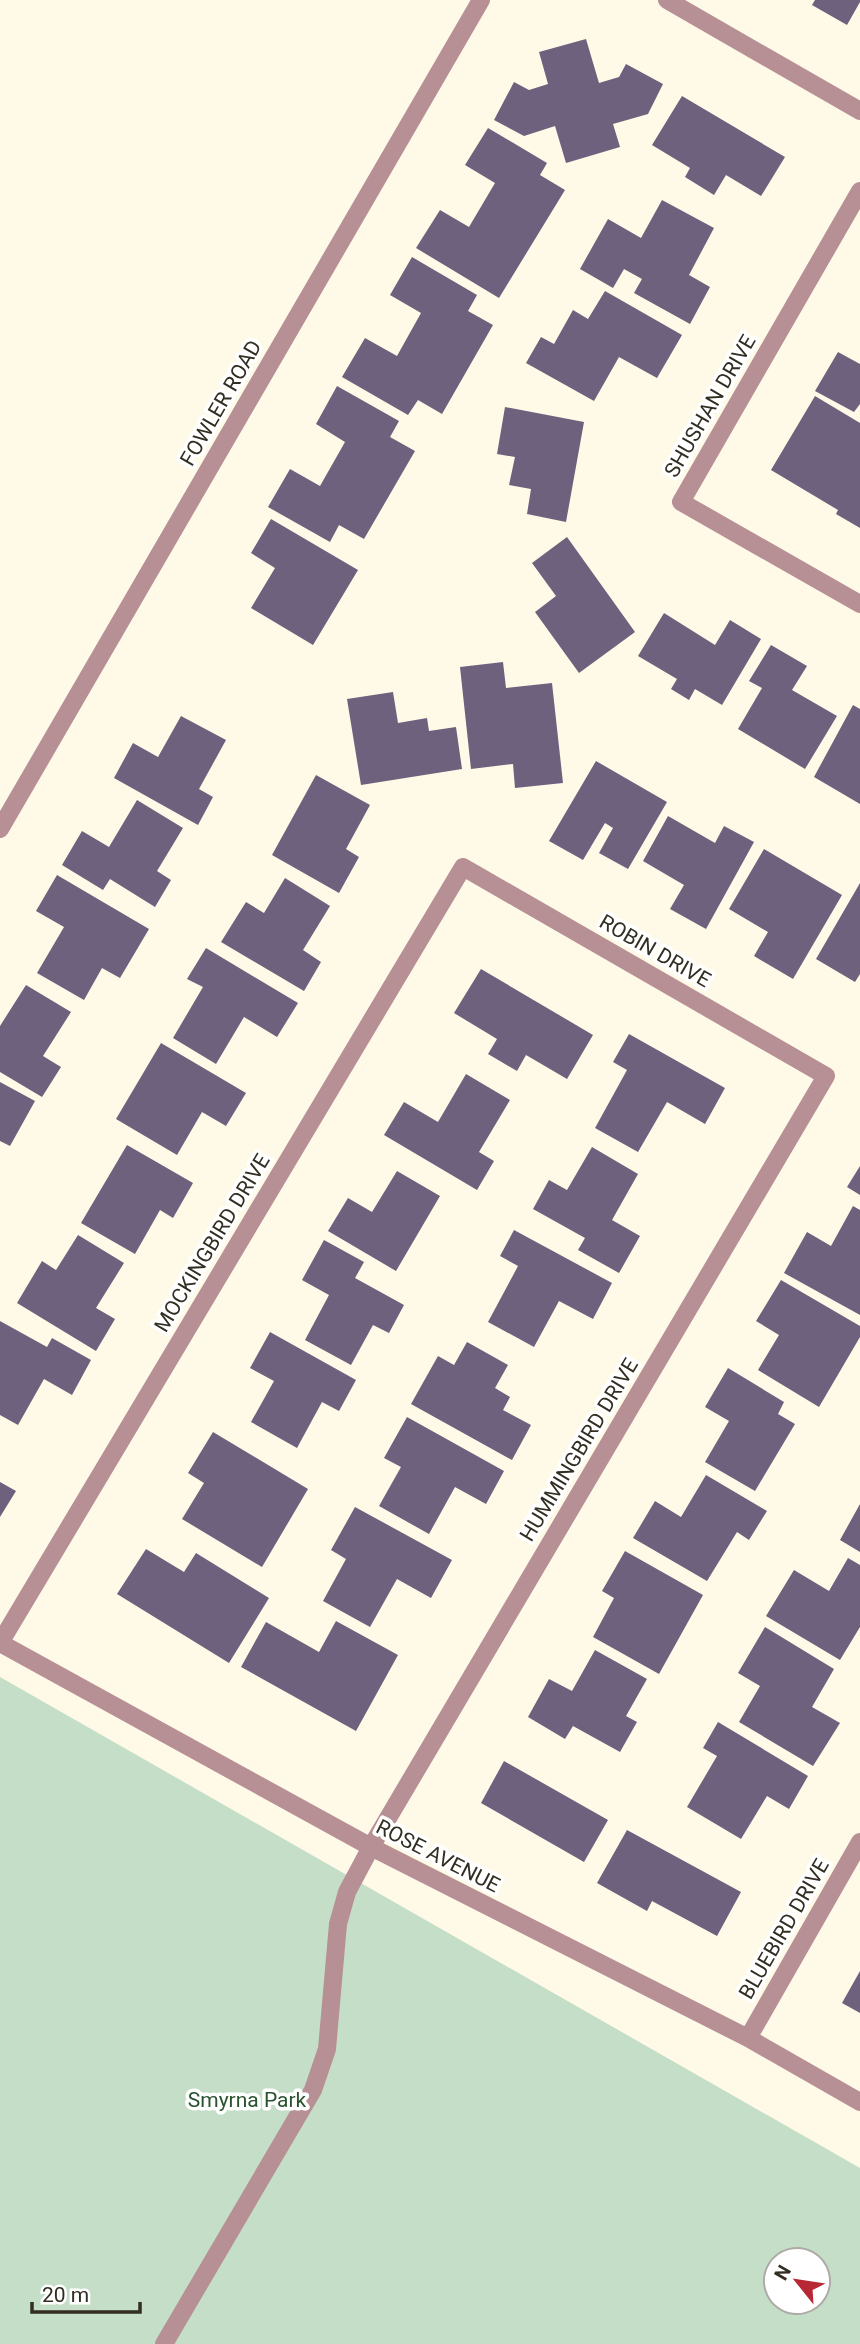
<svg xmlns="http://www.w3.org/2000/svg" width="860" height="2344" font-family="Roboto,sans-serif">
  <rect width="100%" height="100%" fill="#fff9e7"/>
  <!-- green -->
  <path fill="#c5dec7" fill-rule="evenodd" d="M0 1677 860 2168V2344H0ZM776 2260H818V2302H776Z"/>
  <!-- building -->
  <path fill="#6d617e" d="M815 0H860V2L847 25 812 5Z
    M586 39 599 83 619 77 626 64 663 84 648 114 613 124 620 147 566 163 555 126 524 136 494 120 514 82 529 90 548 84 539 52Z
    M682 96 785 157 761 196 726 175 714 195 685 177 690 168 652 145Z
    M488 128 547 163 540 175 565 190 499 298 416 248 440 210 469 227 495 183 465 165Z
    M662 200 714 228 689 275 710 287 690 324 634 293 642 279 624 269 613 288 580 269 608 219 641 238Z
    M412 257 477 295 468 311 493 325 442 414 418 400 408 415 342 377 365 338 397 356 421 313 390 295Z
    M605 291 682 335 657 378 619 357 594 401 526 363 541 337 554 344 573 310 588 319Z
    M838 352 860 364V404L854 412 815 391Z
    M337 386 399 421 390 437 415 451 364 539 339 525 330 542 268 507 290 469 320 486 345 442 316 424Z
    M815 396 860 423V528L836 514 838 510 771 470Z
    M505 407 584 422 566 522 527 514 531 489 509 485 515 457 497 454Z
    M271 519 358 570 313 645 251 608 275 568 251 553Z
    M567 537 635 632 579 673 535 612 556 596 532 563Z
    M664 613 715 645 730 620 761 639 722 705 695 689 689 700 671 689 677 679 638 656Z
    M771 645 807 666 792 690 837 716 805 769 738 729 762 688 749 681Z
    M503 662 506 688 552 683 563 783 515 788 513 764 471 769 460 667Z
    M393 692 398 723 427 718 429 731 456 727 462 769 361 785 347 699Z
    M853 705 860 709V804L814 777Z
    M181 716 226 740 199 789 213 797 198 825 114 778 133 743 158 757Z
    M596 761 667 802 628 869 599 853 613 828 605 823 583 860 549 841Z
    M316 775 370 805 346 849 359 857 339 893 272 855Z
    M137 800 183 828 157 871 171 880 155 907 110 879 103 890 62 865 82 831 109 847Z
    M668 816 715 843 724 826 754 842 706 929 670 909 684 885 643 861Z
    M764 849 842 895 793 979 754 956 768 932 729 909Z
    M57 875 149 929 120 978 102 968 84 1000 37 973 64 927 36 911Z
    M285 878 330 906 303 950 321 962 304 991 221 942 246 902 264 913Z
    M860 883V974L855 982 816 959Z
    M206 948 298 1003 277 1037 244 1017 216 1064 173 1038 203 987 187 979Z
    M481 969 593 1035 567 1079 526 1055 517 1071 488 1054 497 1039 454 1013Z
    M26 985 71 1012 43 1056 61 1067 42 1097 0 1072V1026Z
    M629 1034 725 1088 705 1124 667 1102 638 1152 595 1128 627 1070 613 1062Z
    M161 1043 246 1093 226 1126 202 1112 177 1155 116 1119Z
    M466 1074 510 1100 479 1152 494 1161 477 1190 384 1135 404 1102 438 1122Z
    M0 1082 35 1101 10 1146 0 1141Z
    M127 1145 193 1183 173 1218 160 1210 135 1254 81 1223Z
    M592 1147 638 1174 612 1220 640 1236 619 1273 578 1250 585 1238 533 1209 549 1180 567 1190Z
    M860 1166V1195L847 1187Z
    M397 1171 440 1196 396 1271 328 1231 348 1198 372 1212Z
    M853 1206 860 1210V1315L784 1273 807 1232 831 1246Z
    M514 1230 612 1283 593 1319 559 1301 534 1347 488 1322 518 1266 500 1256Z
    M78 1235 124 1263 96 1308 115 1319 96 1351 17 1303 42 1261 56 1270Z
    M324 1240 364 1262 355 1278 404 1305 389 1333 373 1325 351 1365 305 1340 329 1295 302 1280Z
    M781 1280 860 1326V1337L819 1407 758 1370 779 1335 756 1321Z
    M0 1321 47 1347 52 1338 91 1360 72 1395 44 1379 18 1425 0 1415Z
    M270 1332 356 1380 339 1411 322 1402 297 1448 251 1422 274 1381 250 1368Z
    M467 1342 508 1365 495 1388 510 1397 503 1410 531 1425 512 1460 411 1404 438 1356 454 1365Z
    M728 1368 784 1402 778 1414 795 1424 755 1491 705 1462 729 1421 705 1407Z
    M407 1417 504 1471 486 1504 455 1487 429 1534 379 1506 401 1467 384 1458Z
    M213 1432 308 1489 262 1567 182 1519 204 1483 188 1473Z
    M706 1475 767 1511 749 1540 737 1532 707 1581 633 1538 655 1501 681 1517Z
    M0 1482 16 1491 0 1517Z
    M860 1504V1552L840 1540Z
    M355 1507 452 1560 431 1598 397 1579 370 1627 323 1601 346 1559 331 1550Z
    M146 1549 184 1572 196 1553 269 1598 229 1663 117 1594Z
    M625 1551 703 1595 659 1674 593 1637 614 1598 602 1591Z
    M848 1558 860 1565V1627L840 1660 766 1616 794 1570 829 1591Z
    M336 1621 398 1655 356 1731 241 1667 266 1622 319 1652Z
    M765 1627 834 1669 812 1707 840 1723 813 1766 739 1722 760 1686 738 1673Z
    M595 1650 647 1679 626 1716 637 1722 620 1752 573 1726 565 1739 528 1717 549 1679 572 1691Z
    M718 1722 808 1776 789 1809 767 1796 741 1839 687 1807 717 1756 703 1748Z
    M504 1761 608 1820 584 1862 481 1803Z
    M627 1830 741 1892 717 1936 652 1901 647 1911 597 1883Z
    M860 1971V2013L842 2003Z"/>
  <g fill="none" stroke-linecap="round" stroke-linejoin="round">
    <!-- service -->
    <path stroke="#b79095" stroke-width="18" d="M164 2344 313 2090 327 2049 338 1924 347 1892 371 1847"/>
    <!-- minor -->
    <path stroke="#b79095" stroke-width="18" d="M667 0 860 111
      M860 191 681 502 860 604
      M0 829 481 0
      M371 1847 826 1076 463 867 0 1643 371 1847 748 2038 860 2102
      M748 2038 860 1842"/>
  </g>
  <g text-anchor="middle" dominant-baseline="central" stroke-width="7" stroke-linejoin="round" paint-order="stroke">
    <!-- street labels -->
    <g font-size="21" fill="#322e22" stroke="#fff">
      <text transform="translate(221 403) rotate(-60)">FOWLER ROAD</text>
      <text transform="translate(710 406) rotate(-60)">SHUSHAN DRIVE</text>
      <text transform="translate(655 951) rotate(30)">ROBIN DRIVE</text>
      <text transform="translate(212 1243) rotate(-59)">MOCKINGBIRD DRIVE</text>
      <text transform="translate(579 1450) rotate(-59)">HUMMINGBIRD DRIVE</text>
      <text transform="translate(438 1856) rotate(27)">ROSE AVENUE</text>
      <text transform="translate(784 1929) rotate(-60)">BLUEBIRD DRIVE</text>
    </g>
    <!-- park labels -->
    <g font-size="21" fill="#29532f" stroke="#fff">
      <text x="247" y="2100">Smyrna Park</text>
    </g>
  </g>
  <!-- north arrow -->
  <g transform="translate(797 2281) rotate(300)"><circle r="33" fill="#ffffff" stroke="#adaba7" stroke-width="2"/>
  <path d="M0-5L12 26L0 18L-12 26Z" fill="#b82734"/>
  <text y="-10" font-size="19" font-weight="bold" text-anchor="middle" fill="#322e22">N</text>
  </g>
  <!-- scale -->
  <path d="M32 2302v10h108v-10" fill="none" stroke="#322e22" stroke-width="3.5"/>
  <text x="42" y="2302" font-size="21" fill="#322e22" stroke="#ffffff" stroke-width="5" paint-order="stroke">20 m</text>
</svg>
